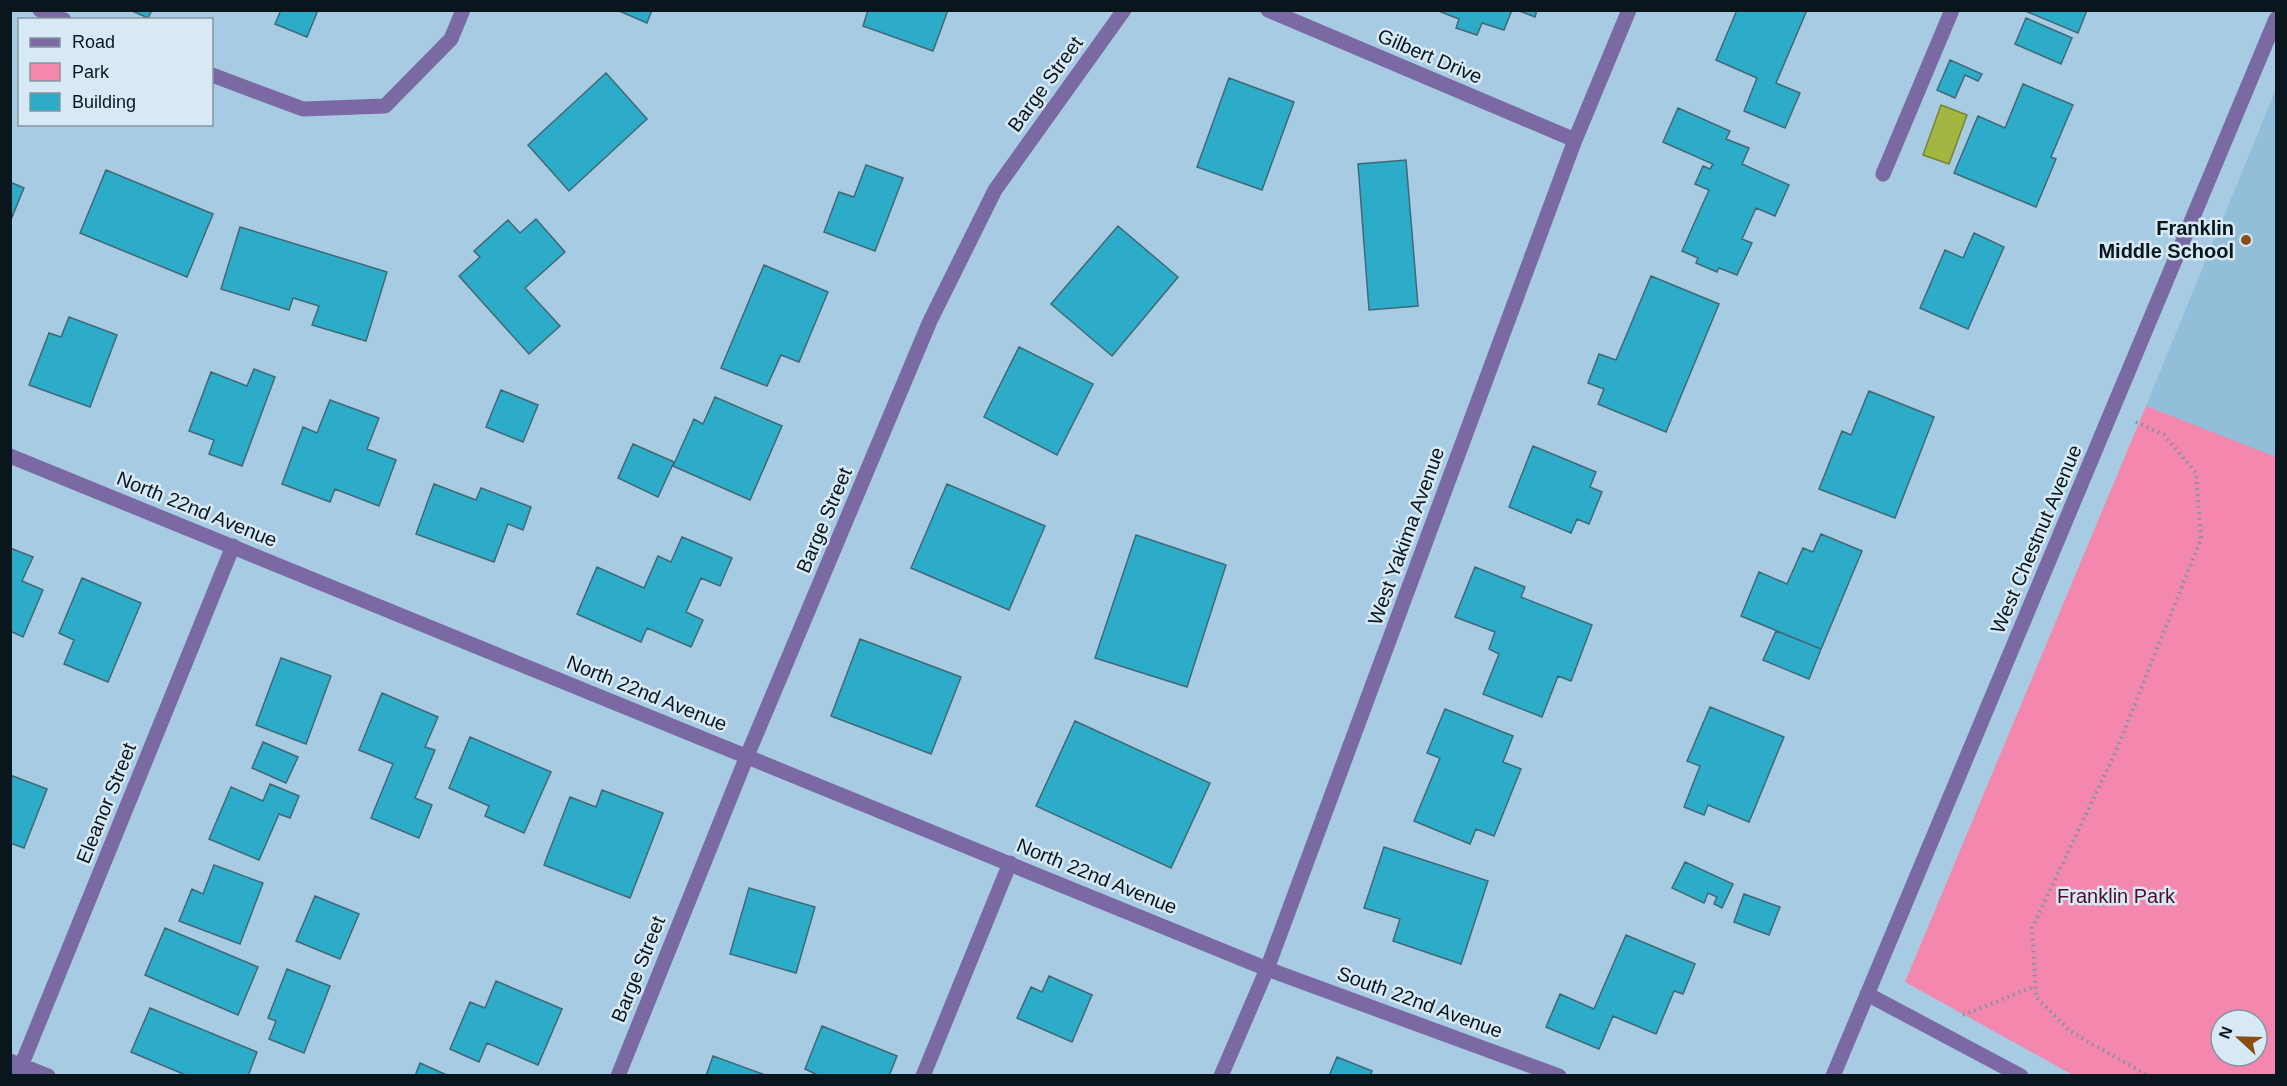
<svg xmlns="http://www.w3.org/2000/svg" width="2287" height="1086" font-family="Arial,sans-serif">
  <rect width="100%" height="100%" fill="#a7cbe3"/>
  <!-- built -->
  <path fill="#93bed9" d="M2276 89V460L2146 406Z"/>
  <!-- green -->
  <path fill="#f387ae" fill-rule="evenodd" d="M2146 406 2276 457V1075H2073L1905 982ZM2221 1020H2257V1056H2221Z"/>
  <!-- water -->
  <path fill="#a2b641" stroke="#748636" stroke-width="1.5" d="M1941 105 1967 115 1949 164 1923 155Z"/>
  <!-- building -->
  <path fill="#2dacca" stroke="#3f6975" stroke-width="1.5" d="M130 10H152L148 18Z
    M281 10H318L307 37 275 24Z
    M617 10H652L647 23Z
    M868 10H948L933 51 863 26Z
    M1436 10H1512L1504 30 1482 23 1477 35 1456 28 1459 19Z
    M1517 10H1537L1535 17Z
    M1737 10H1807L1776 83 1800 93 1785 128 1744 111 1757 78 1716 60Z
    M2023 10H2087L2078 33Z
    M2026 18 2072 38 2061 64 2015 44Z
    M1950 60 1982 74 1978 81 1965 75 1955 98 1937 90Z
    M606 73 647 119 569 191 528 145Z
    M1229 78 1294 102 1262 190 1197 167Z
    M2023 84 2073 105 2051 157 2056 159 2036 207 1954 173 1978 116 2005 128Z
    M1678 108 1730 131 1726 139 1749 148 1742 164 1789 185 1775 216 1756 208 1742 239 1752 243 1737 275 1719 268 1717 272 1696 263 1698 258 1682 251 1709 190 1695 184 1703 166 1710 169 1713 164 1663 142Z
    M1406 160 1418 306 1369 310 1358 164Z
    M866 165 903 178 875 251 824 232 839 192 854 197Z
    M106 170 213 214 187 277 80 233Z
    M10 182 24 188 10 222Z
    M536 219 565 252 525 288 560 326 529 354 459 276 480 257 474 251 508 220 520 233Z
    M1118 226 1178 277 1112 356 1051 304Z
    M240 227 387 272 366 341 312 325 319 306 293 298 289 310 221 289Z
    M1974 233 2004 247 1968 329 1920 308 1945 250 1963 258Z
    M764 265 828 292 799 362 781 355 767 386 721 368Z
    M1651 276 1719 304 1666 432 1598 404 1604 389 1588 383 1599 354 1616 360Z
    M69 317 117 335 90 407 29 385 49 333 61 337Z
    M1019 347 1093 384 1057 455 984 417Z
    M254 369 275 377 242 466 209 454 214 440 189 431 211 372 247 386Z
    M501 390 538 405 523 442 486 427Z
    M1869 391 1934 417 1895 518 1819 489 1842 431 1851 435Z
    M715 397 782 426 750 500 673 466 694 419 703 424Z
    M330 400 379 418 367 449 396 460 379 506 335 489 330 502 282 484 303 427 317 433Z
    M633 444 674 462 658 497 618 478Z
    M1533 446 1596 472 1590 487 1602 492 1589 524 1577 519 1571 533 1509 507Z
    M434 484 476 500 481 488 531 507 523 530 508 524 494 562 416 534Z
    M947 484 1045 526 1009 610 911 568Z
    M1821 534 1862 551 1821 649 1741 616 1759 572 1787 584 1803 548 1813 552Z
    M1136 535 1226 565 1187 687 1095 658Z
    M682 537 732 558 720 586 701 578 686 612 703 620 691 647 647 628 641 642 577 614 597 567 644 588 658 556 671 562Z
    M10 548 33 557 22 581 43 590 23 637 10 631Z
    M1475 567 1525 587 1521 597 1592 625 1571 681 1558 676 1542 717 1483 694 1499 654 1489 649 1495 632 1455 617Z
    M82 578 141 603 108 682 64 664 74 640 59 633Z
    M1776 631 1821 649 1809 679 1763 660Z
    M860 639 961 677 931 754 831 716Z
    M281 658 331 676 306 744 256 725Z
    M382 693 438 717 425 747 435 750 415 798 432 805 419 838 371 818 393 764 359 750Z
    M1710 707 1784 737 1749 822 1708 805 1704 815 1684 807 1700 766 1687 761Z
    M1445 709 1513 736 1503 762 1521 769 1494 836 1476 829 1470 844 1414 821 1440 758 1427 753Z
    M1075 721 1210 783 1171 868 1036 806Z
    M470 737 551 772 524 833 485 816 489 806 449 788Z
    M263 742 298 757 286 783 252 768Z
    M10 775 47 789 24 848 10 843Z
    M270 784 299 796 290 818 279 814 259 860 209 839 231 787 263 801Z
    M602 790 663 813 630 898 544 865 570 797 596 807Z
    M1384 847 1488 881 1461 964 1393 941 1400 919 1364 908Z
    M1685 862 1733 884 1722 908 1714 904 1717 897 1708 893 1704 903 1672 888Z
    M214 865 263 883 240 944 179 921 192 889 203 894Z
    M749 888 815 907 796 973 730 954Z
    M1744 894 1780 907 1769 935 1734 922Z
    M315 896 359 914 340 959 296 941Z
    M165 928 258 967 238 1015 145 975Z
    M1626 935 1695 964 1683 994 1674 991 1656 1034 1613 1016 1599 1049 1546 1027 1560 994 1594 1009Z
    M287 969 330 986 304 1053 269 1039 276 1021 268 1018Z
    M1049 976 1092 995 1072 1042 1017 1018 1031 987 1042 992Z
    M496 981 562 1009 538 1065 487 1043 479 1062 450 1049 470 1002 485 1008Z
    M150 1008 257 1052 248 1076H188L131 1052Z
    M822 1026 897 1056 889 1076H820L805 1069Z
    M713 1056 768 1076H706Z
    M1337 1057 1372 1071 1370 1076H1329Z
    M420 1063 449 1076H415Z"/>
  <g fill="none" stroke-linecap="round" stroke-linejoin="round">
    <!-- path -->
    <path stroke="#7794a7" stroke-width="4" stroke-dasharray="1.5 4.5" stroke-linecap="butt" d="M2136 422 2164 435 2196 473 2201 539 2116 751 2032 928 2036 997 2071 1032 2149 1076
      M1963 1015 2035 986"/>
    <!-- minor -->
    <path stroke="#7b69a3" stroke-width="15" d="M40 10 64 20
      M1268 10 1575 140
      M212 75 303 109 385 106 451 39 463 10
      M1883 174 1952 10
      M10 456 1267 969 1559 1076
      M1867 994 2021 1076
      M10 1061 48 1076
      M17 1076 233 546
      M618 1076 747 756 930 321 995 190 1124 10
      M923 1076 1010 863
      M1221 1076 1267 969 1575 140 1629 10
      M1833 1076 2276 19"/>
  </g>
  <!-- markers -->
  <circle fill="#8b4d11" stroke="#d7e9f5" stroke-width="2" cx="2246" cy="240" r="6"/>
  <g text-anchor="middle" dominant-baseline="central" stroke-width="5" stroke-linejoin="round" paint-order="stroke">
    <!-- street labels -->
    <g font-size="20" fill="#09161e" stroke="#d7e9f5">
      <text transform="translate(1430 56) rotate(23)">Gilbert Drive</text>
      <text transform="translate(1045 84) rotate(-54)">Barge Street</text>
      <text transform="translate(197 509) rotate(22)">North 22nd Avenue</text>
      <text transform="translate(824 520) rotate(-67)">Barge Street</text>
      <text transform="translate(1406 536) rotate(-70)">West Yakima Avenue</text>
      <text transform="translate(2036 539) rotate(-67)">West Chestnut Avenue</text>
      <text transform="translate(647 693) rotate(22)">North 22nd Avenue</text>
      <text transform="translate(106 803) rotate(-68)">Eleanor Street</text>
      <text transform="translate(1097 876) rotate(22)">North 22nd Avenue</text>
      <text transform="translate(638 969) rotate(-68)">Barge Street</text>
      <text transform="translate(1420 1002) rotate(20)">South 22nd Avenue</text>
    </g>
    <!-- poi labels -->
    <g font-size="20" font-weight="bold" fill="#09161e" stroke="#d7e9f5" text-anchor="end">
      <text x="2234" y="228">Franklin<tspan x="2234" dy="23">Middle School</tspan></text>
    </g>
    <!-- park labels -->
    <g font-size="20" fill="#510c2c" stroke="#d7e9f5">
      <text x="2116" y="896">Franklin Park</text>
    </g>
  </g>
  <!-- border -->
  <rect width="2287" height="1086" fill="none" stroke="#09161e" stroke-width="24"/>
  <!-- legend -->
  <rect x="18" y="18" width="195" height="108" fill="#d7e9f5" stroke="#85959f" stroke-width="1.5"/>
  <rect x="30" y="38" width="30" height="9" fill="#7b69a3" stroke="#85959f" stroke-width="1.5"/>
  <text x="72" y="48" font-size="18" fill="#09161e">Road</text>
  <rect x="30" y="63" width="30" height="18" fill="#f387ae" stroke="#85959f" stroke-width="1.5"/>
  <text x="72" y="78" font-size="18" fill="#09161e">Park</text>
  <rect x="30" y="93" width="30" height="18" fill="#2dacca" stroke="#85959f" stroke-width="1.5"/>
  <text x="72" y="108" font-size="18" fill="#09161e">Building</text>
  <!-- north arrow -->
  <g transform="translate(2239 1038) rotate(292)"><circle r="28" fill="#d7e9f5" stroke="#85959f" stroke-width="1.5"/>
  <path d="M0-4.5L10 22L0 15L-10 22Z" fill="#8b4d11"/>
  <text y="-9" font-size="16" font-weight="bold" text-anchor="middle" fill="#09161e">N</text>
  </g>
</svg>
